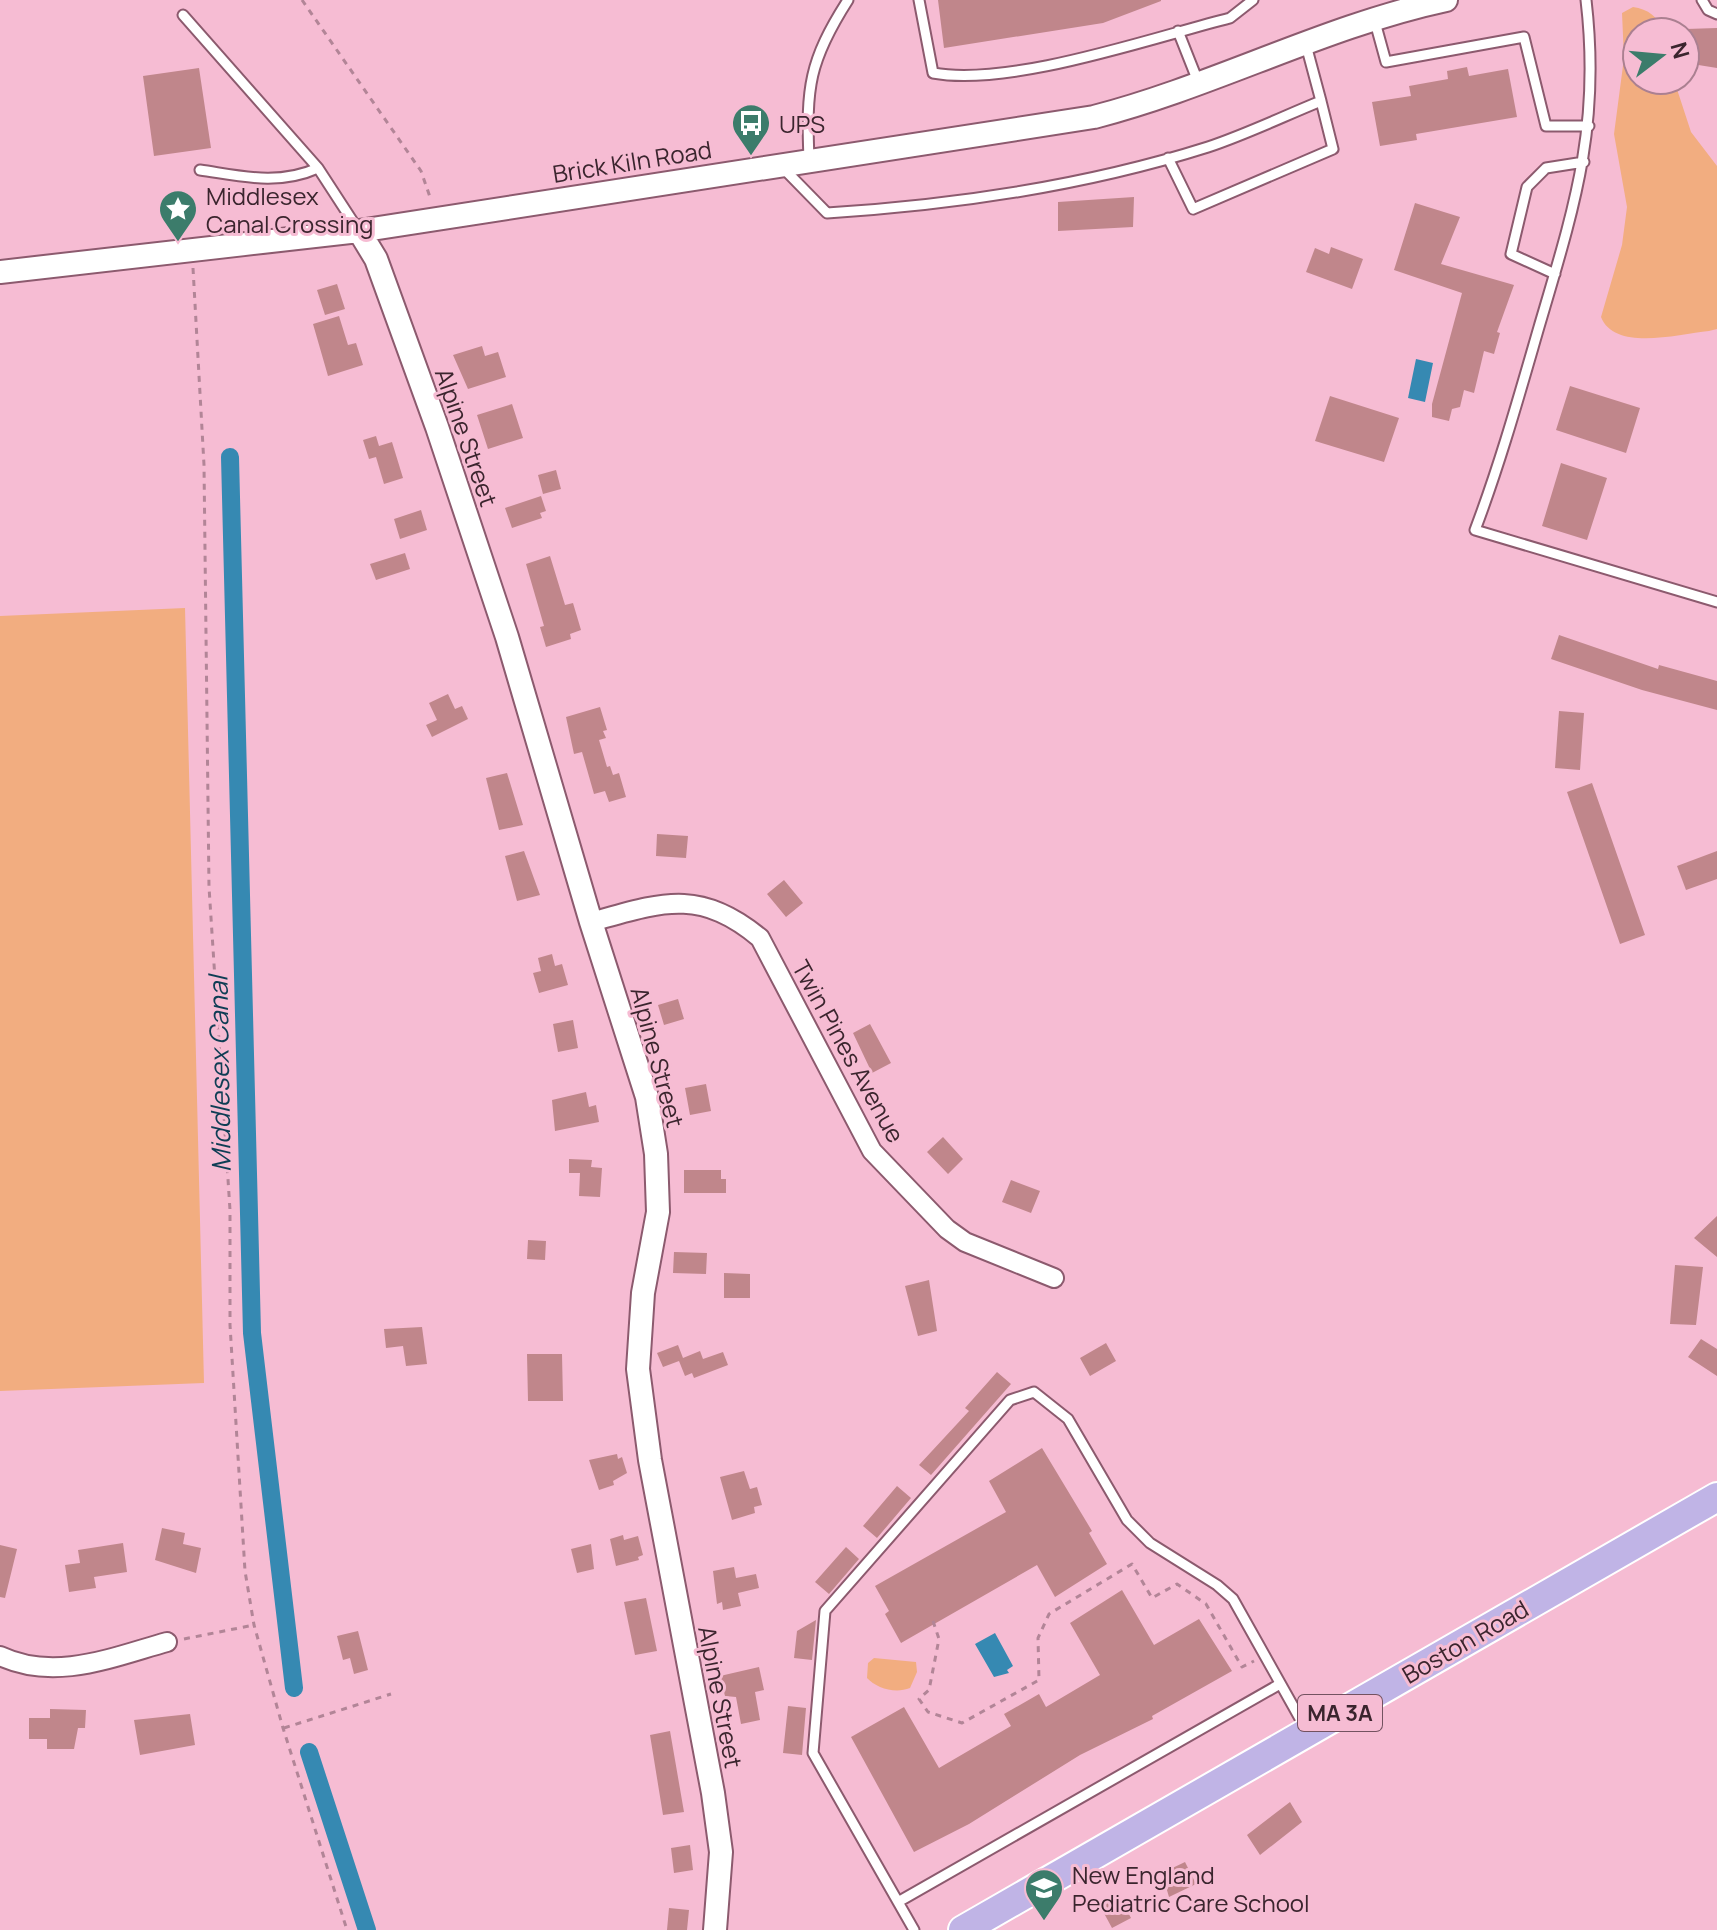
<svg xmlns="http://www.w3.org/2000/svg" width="1717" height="1930" font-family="Manrope,sans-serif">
  <rect width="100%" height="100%" fill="#f6bcd3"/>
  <!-- green -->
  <path fill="#f2ad80" d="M1633 7C1648 9 1659 17 1663 32H1637V80H1674L1691 132 1717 166V329L1709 331C1678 334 1615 352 1601 317L1622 245 1627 207 1614 134 1624 58 1622 13Z
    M185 608 204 1383 0 1391V616Z
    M874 1658 916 1662 917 1672 910 1688C895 1694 876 1688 867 1678L868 1663Z"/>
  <!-- water -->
  <path fill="#3689b2" d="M1416 359 1433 363 1425 402 1408 398Z
    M995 1633 1013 1666 1007 1670 1009 1673 994 1677 975 1644Z"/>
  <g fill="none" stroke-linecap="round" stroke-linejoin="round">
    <!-- canal -->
    <path stroke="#3689b2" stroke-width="18" d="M230 457 252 1333 294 1688
      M309 1752 367 1930"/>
  </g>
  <!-- building -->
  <path fill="#c0868b" d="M938 0H1161V1L1103 23 944 48Z
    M1717 28V68L1686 63V29Z
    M1467 67 1469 76 1508 69 1517 117 1416 134 1417 140 1380 146 1372 102 1411 96 1409 86 1448 79 1447 71Z
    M199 68 211 148 154 156 143 76Z
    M1134 197 1133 227 1058 231V202Z
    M1415 203 1460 217 1441 264 1514 285 1497 332 1500 333 1494 354 1484 351 1474 393 1464 390 1460 407 1452 409 1449 421 1432 417V404L1462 293 1394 270Z
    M1331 247 1363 259 1352 289 1306 272 1315 248 1329 254Z
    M337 284 345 309 325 315 317 290Z
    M339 316 348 345 356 343 363 365 328 376 313 324Z
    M482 346 485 356 498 352 506 377 468 389 453 355Z
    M1570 386 1640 408 1626 453 1556 430Z
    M1330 396 1399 418 1384 462 1315 441Z
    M512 404 523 438 488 449 477 415Z
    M376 436 379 446 392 442 403 478 384 484 376 457 369 459 363 440Z
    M1561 463 1607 478 1587 540 1542 526Z
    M556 470 561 489 543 494 538 475Z
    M541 496 546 511 540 513 542 518 512 528 505 508Z
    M421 510 427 530 400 539 394 519Z
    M405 553 410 569 376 580 370 564Z
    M550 556 565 605 573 603 581 630 570 634 571 639 546 647 540 627 544 626 526 564Z
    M1559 635 1658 669 1659 665 1717 681V710L1642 690 1551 659Z
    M448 694 455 709 462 706 468 719 432 737 426 725 437 720 429 703Z
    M600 707 607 730 603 731 606 738 599 740 607 767 610 766 613 775 619 773 626 797 609 802 605 791 594 794 582 752 574 754 566 717Z
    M1559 711 1584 713 1580 770 1555 768Z
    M507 773 523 825 499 830 486 778Z
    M1592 783 1645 935 1620 944 1567 792Z
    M657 834 688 836 686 858 656 856Z
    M524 851 540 895 517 901 505 856Z
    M1717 851V879L1686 890 1677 866Z
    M784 880 803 903 786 917 767 894Z
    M552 954 555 966 562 964 568 985 539 993 533 973 541 971 538 958Z
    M678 999 684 1019 664 1025 658 1005Z
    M573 1020 578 1048 558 1052 553 1024Z
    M870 1024 891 1063 872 1073 853 1033Z
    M706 1084 711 1111 690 1115 685 1088Z
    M586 1092 589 1107 596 1105 599 1122 555 1131 552 1100Z
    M943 1137 963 1159 948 1174 927 1152Z
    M569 1159 592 1160 591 1167 602 1168 600 1197 579 1196 580 1173H569Z
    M684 1170H721V1179H726V1193H684Z
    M1011 1180 1040 1191 1031 1213 1002 1202Z
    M1717 1216V1257L1694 1238Z
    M528 1240 546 1241 545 1260 527 1259Z
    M674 1252 707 1253 706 1274 673 1273Z
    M1675 1265 1703 1267 1696 1325 1670 1324Z
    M724 1273 750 1274V1298H724Z
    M929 1280 937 1331 918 1336 905 1286Z
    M422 1327 427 1364 406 1366 403 1346 386 1348 384 1329Z
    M1701 1339 1717 1349V1376L1688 1357Z
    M1106 1343 1116 1361 1090 1376 1080 1358Z
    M678 1345 683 1358 700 1351 703 1359 723 1352 728 1365 694 1378 692 1373 685 1376 679 1361 663 1367 657 1353Z
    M527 1354H562L563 1401H528Z
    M997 1372 1011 1384 931 1475 919 1465 969 1411 965 1408Z
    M1042 1448 1092 1531 1089 1533 1107 1564 1055 1597 1037 1565 901 1643 885 1614 889 1611 875 1586 1006 1512 989 1481Z
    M617 1454 618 1459 622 1457 627 1473 613 1481 614 1485 599 1490 589 1460Z
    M744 1471 750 1489 757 1487 762 1505 754 1507 755 1513 732 1520 720 1477Z
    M897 1486 911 1498 877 1538 863 1526Z
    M162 1528 185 1533 183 1544 201 1548 196 1573 155 1560Z
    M623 1535 624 1540 638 1536 643 1555 638 1557 639 1560 616 1566 610 1539Z
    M123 1543 127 1572 94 1577 96 1588 69 1592 65 1565 80 1563 78 1550Z
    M591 1544 594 1569 577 1573 571 1549Z
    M0 1545 17 1549 5 1598 0 1597Z
    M846 1547 859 1559 829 1594 815 1582Z
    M734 1567 736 1578 756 1574 759 1588 738 1593 741 1606 723 1610 722 1602 717 1604 713 1571Z
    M1122 1590 1154 1645 1199 1619 1232 1671 1152 1716 1153 1719 1080 1755 969 1824 914 1852 851 1737 904 1707 939 1768 1011 1726 1004 1714 1039 1694 1046 1707 1100 1675 1070 1623Z
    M646 1598 657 1651 635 1655 624 1602Z
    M816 1620 812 1660 794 1658 797 1631Z
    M358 1631 368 1670 354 1674 350 1658 343 1660 337 1636Z
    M759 1667 764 1690 755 1692 760 1720 741 1724 736 1697 725 1696 720 1676Z
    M788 1706 806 1708 802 1755 783 1753Z
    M50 1709 86 1710 85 1728H78L74 1749H47V1739H29V1718H50Z
    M190 1714 195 1745 140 1755 134 1720Z
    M670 1731 684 1812 663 1815 650 1735Z
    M1290 1802 1302 1822 1260 1855 1247 1835Z
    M690 1845 693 1870 674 1873 671 1848Z
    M1185 1862 1196 1884 1169 1897 1162 1873Z
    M1118 1894 1131 1918 1112 1928 1099 1904Z
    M669 1908 689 1910 687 1930H667Z"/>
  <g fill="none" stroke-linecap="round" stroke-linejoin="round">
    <!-- service casing -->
    <g stroke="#8c5a6e" stroke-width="13">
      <path id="service" d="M919 0 933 73C1011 87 1151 38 1230 18L1253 0
        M1586 0C1601 127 1574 208 1539 327 1519 396 1500 464 1475 530L1717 602
        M1702 0 1708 10 1717 14
        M183 15 318 168 357 228
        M1375 22 1386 62 1524 37 1546 126H1589
        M1178 31 1199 84
        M1168 158 1193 209 1333 149 1321 101
        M809 159C806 87 809 61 848 0
        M784 169 827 213C955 205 1085 186 1208 147 1247 134 1284 116 1321 101L1306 45
        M200 170C241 176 278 186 318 168
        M1555 274 1511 254 1527 187 1546 168 1584 162
        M898 1902 1280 1684
        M914 1930 813 1753 825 1611 1010 1400 1034 1392 1068 1419 1127 1520 1150 1543 1217 1585 1233 1599 1307 1731"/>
    </g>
    <!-- minor casing -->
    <g stroke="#8c5a6e" stroke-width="22">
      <path id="minor" d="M591 922C660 903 699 887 760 938L872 1151 947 1229 965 1242 1054 1278
        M0 1656C55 1682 113 1657 167 1642"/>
    </g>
    <!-- tertiary casing -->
    <g stroke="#8c5a6e" stroke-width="26">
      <path id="tertiary" d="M359 231 376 259 437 427 507 637 591 922 647 1097 656 1154 658 1212 643 1293 638 1369 650 1460 713 1793 721 1852 715 1930
        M0 272 359 231 1094 117C1214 86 1325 26 1446 0"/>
    </g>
    <!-- primary casing -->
    <g stroke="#fff" stroke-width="32">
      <path id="primary" d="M963 1930 1717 1497"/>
    </g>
    <!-- path -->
    <path stroke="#b28597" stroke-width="3" stroke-dasharray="6 6" stroke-linecap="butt" d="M302 0 421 171 431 200
      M193 268 204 465 209 887 230 1210V1325L245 1571 254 1625 283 1728 347 1930
      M933 1621 939 1639 929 1690 919 1699 928 1712 962 1723 1039 1680 1038 1638 1049 1614 1132 1564 1152 1598 1177 1584 1206 1604 1242 1667 1254 1661
      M184 1639 254 1625
      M284 1728 391 1694"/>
    <!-- service -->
    <use href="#service" stroke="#fff" stroke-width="9"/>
    <!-- minor -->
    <use href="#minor" stroke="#fff" stroke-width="18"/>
    <!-- tertiary -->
    <use href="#tertiary" stroke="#fff" stroke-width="22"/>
    <!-- primary -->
    <use href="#primary" stroke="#c0b4e6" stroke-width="28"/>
  </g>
  <!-- icons -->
  <defs>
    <g id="bus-pin" transform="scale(2)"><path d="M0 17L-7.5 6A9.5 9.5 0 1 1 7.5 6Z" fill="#3c7c6b" stroke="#f6bcd3"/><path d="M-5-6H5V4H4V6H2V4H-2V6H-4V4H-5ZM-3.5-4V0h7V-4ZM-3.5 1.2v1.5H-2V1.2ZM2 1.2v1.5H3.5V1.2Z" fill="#fff"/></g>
    <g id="sight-pin" transform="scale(2)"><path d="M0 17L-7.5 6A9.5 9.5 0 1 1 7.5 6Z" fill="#3c7c6b" stroke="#f6bcd3"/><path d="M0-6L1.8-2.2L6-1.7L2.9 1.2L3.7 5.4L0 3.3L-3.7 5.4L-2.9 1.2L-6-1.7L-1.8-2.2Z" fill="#fff"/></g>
    <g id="school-pin" transform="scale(2)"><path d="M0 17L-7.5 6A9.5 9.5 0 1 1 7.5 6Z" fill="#3c7c6b" stroke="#f6bcd3"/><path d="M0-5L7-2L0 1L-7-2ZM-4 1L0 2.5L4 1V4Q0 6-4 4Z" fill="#fff"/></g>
  </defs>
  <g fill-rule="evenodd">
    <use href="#bus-pin" x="751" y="123"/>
    <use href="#sight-pin" x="178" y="209"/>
    <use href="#school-pin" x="1044" y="1888"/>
  </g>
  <g text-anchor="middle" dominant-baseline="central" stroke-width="6" stroke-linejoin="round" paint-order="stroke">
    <!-- shield labels -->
    <rect fill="#f6bcd3" stroke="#735260" stroke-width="2" x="1298" y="1695" width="84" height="36" rx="6"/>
    <g font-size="22" font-weight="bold" fill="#3b252e">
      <text x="1340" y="1713">MA 3A</text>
    </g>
    <!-- poi labels -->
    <g font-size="24" fill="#3b252e" stroke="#f6bcd3" text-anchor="start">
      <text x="779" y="123">UPS</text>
      <text x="206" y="195">Middlesex<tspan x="206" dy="28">Canal Crossing</tspan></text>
      <text x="1072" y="1874">New England<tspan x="1072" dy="28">Pediatric Care School</tspan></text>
    </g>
    <!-- street labels -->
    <g font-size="24" fill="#3b252e" stroke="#f6bcd3">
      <text transform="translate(632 161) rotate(-9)">Brick Kiln Road</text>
      <text transform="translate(467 437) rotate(71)">Alpine Street</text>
      <text transform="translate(849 1051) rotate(61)">Twin Pines Avenue</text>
      <text transform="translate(658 1057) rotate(75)">Alpine Street</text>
      <text transform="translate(1465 1641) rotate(-30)">Boston Road</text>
      <text transform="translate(721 1697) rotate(79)">Alpine Street</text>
    </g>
    <!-- water labels -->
    <g font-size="26" font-style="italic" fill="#0e3d54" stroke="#f6bcd3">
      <text transform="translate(219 1074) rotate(-91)">Middlesex Canal</text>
    </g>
  </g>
  <!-- north arrow -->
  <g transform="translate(1661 56) rotate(74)"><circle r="38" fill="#f6bcd3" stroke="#ab8091" stroke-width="2"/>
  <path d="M0-6L14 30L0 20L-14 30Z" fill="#3c7c6b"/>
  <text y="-12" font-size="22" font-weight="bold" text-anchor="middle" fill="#3b252e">N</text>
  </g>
</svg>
